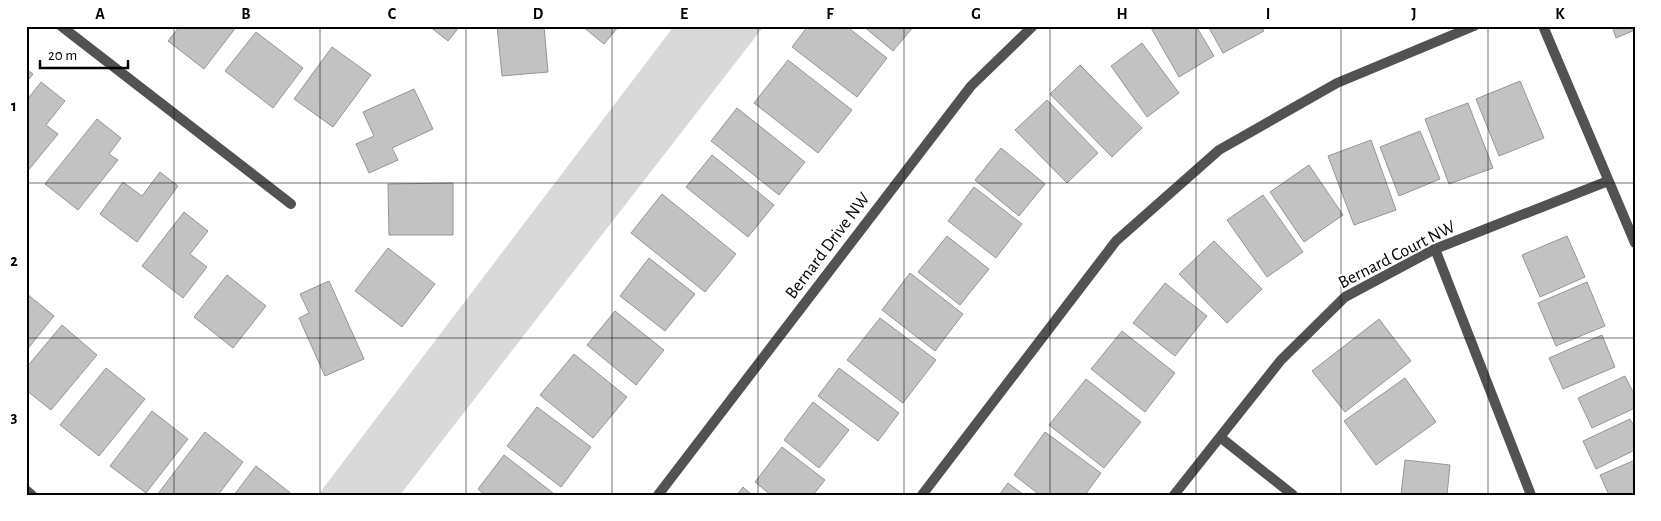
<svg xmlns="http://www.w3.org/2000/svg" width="1661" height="521" font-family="'Alegreya Sans',sans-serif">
  <rect width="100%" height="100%" fill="#fff"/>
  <!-- green -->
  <path fill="#d9d9d9" d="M674 26H764L400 495H318Z"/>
  <!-- building -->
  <path fill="#c2c2c2" stroke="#969696" d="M180 26H237L204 69 168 41Z
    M429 26H460L448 41Z
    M497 26H544L548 72 502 76Z
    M582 26H619L604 44Z
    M808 26H846L887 58 857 97 792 47Z
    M863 26H914L893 51Z
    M1150 26H1196L1214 56 1179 77Z
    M1208 26H1261L1264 31 1223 53Z
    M1612 26H1635V30L1616 38Z
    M256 32 303 68 273 108 225 71Z
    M1142 43 1179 93 1147 117 1111 66Z
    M332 47 371 75 333 127 294 99Z
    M788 60 852 110 818 153 754 103Z
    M1080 65 1142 128 1112 157 1050 94Z
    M26 69 33 74 26 83Z
    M1520 81 1544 138 1499 156 1476 99Z
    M41 82 65 101 46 125 58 134 26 173V101Z
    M414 89 433 129 392 148 398 160 369 173 356 144 374 136 363 112Z
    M1047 100 1098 153 1067 183 1015 130Z
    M1468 103 1493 168 1449 184 1425 119Z
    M737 108 805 162 779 195 711 141Z
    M97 119 121 138 109 154 118 160 78 210 45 184Z
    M1420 131 1440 179 1399 196 1380 147Z
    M1371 140 1396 210 1354 225 1328 156Z
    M1001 148 1045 184 1019 216 975 180Z
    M712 155 774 205 748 237 686 187Z
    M1309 165 1343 215 1304 242 1270 192Z
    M160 172 178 186 137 242 100 214 123 182 142 196Z
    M453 183V235H389L388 184Z
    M974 187 1022 224 996 258 948 221Z
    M662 194 736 254 705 292 631 233Z
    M1263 195 1303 252 1267 277 1227 220Z
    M184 212 208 231 190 254 207 267 183 298 142 266Z
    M947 236 989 269 960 305 918 272Z
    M1567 236 1585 277 1540 297 1522 255Z
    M1214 241 1262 289 1227 323 1179 274Z
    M388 248 435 284 402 327 355 291Z
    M649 258 695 294 665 331 620 296Z
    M910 273 963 314 935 351 882 310Z
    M227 275 266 306 233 348 194 317Z
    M329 281 364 359 325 376 299 318 309 313 300 294Z
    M1587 282 1605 326 1556 346 1538 303Z
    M1165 283 1207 316 1175 356 1133 323Z
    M26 293 54 316 26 351Z
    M615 311 664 350 636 385 587 345Z
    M880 318 936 360 903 403 847 360Z
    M1379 319 1411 361 1345 412 1312 371Z
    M62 325 97 355 51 410 26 390V368Z
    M1122 331 1175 373 1145 412 1091 369Z
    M1602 335 1615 367 1563 389 1549 358Z
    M574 354 627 397 593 438 540 395Z
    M106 368 145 399 99 456 60 425Z
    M839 368 899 413 878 441 818 396Z
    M1625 376 1635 396V408L1592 428 1578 398Z
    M1405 378 1436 422 1376 465 1344 421Z
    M1086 379 1141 422 1104 468 1049 425Z
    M813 402 849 430 819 468 784 440Z
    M537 407 591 447 561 487 507 446Z
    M152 411 188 439 146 493 110 466Z
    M1630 419 1635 428V450L1596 469 1583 441Z
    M205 432 243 462 218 495H157Z
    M1045 432 1101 473 1085 495H1040L1014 475Z
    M782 447 825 480 813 495H771L755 482Z
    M504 455 553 493 552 495H485L478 489Z
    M1405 460 1450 465 1447 495H1401Z
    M1635 460V494L1609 495 1600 475Z
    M256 466 293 495H234Z
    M1008 483 1024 495H999Z
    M743 487 752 495H737Z"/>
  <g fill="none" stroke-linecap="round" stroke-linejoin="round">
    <!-- service -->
    <path stroke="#525252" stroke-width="10" d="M1435 249 1531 495
      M922 495 1116 241 1219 150 1337 83 1474 26"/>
    <!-- minor -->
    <path stroke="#525252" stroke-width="10" d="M61 26 291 204
      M1543 26 1635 243
      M1220 437 1293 495
      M658 495 971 86 1033 26
      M1174 495 1281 360 1345 297 1435 249 1608 181"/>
    <!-- tertiary -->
    <path stroke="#525252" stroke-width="10" d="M26 490 32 495"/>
  </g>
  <!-- grid -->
  <path fill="none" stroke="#000" stroke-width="1" stroke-opacity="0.55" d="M174 26V495M320 26V495M466 26V495M612 26V495M758 26V495M904 26V495M1050 26V495M1196 26V495M1341 26V495M1488 26V495M26 183H1635M26 338H1635"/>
  <g text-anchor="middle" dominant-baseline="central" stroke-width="4" stroke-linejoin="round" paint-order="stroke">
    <!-- street labels -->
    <g font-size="18" fill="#000" stroke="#fff">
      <text transform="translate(828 246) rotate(-53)">Bernard Drive NW</text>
      <text transform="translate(1397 255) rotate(-27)">Bernard Court NW</text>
    </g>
  </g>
  <!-- border -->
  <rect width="1661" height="521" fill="none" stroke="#ffffff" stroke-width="55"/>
  <!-- scale -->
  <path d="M40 60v8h88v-8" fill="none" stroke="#000000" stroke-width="2.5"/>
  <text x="48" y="60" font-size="15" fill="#000000" stroke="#ffffff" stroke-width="4" paint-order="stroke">20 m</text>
  <rect x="28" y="28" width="1606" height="466" fill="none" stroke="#000" stroke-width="2"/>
  <g font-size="16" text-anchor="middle" font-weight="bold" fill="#000">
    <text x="100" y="19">A</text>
    <text x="246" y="19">B</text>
    <text x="392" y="19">C</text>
    <text x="538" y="19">D</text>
    <text x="684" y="19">E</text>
    <text x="830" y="19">F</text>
    <text x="976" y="19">G</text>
    <text x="1122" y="19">H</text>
    <text x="1268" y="19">I</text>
    <text x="1414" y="19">J</text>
    <text x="1560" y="19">K</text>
    <text x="14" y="111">1</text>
    <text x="14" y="266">2</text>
    <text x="14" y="422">3</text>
  </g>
</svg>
